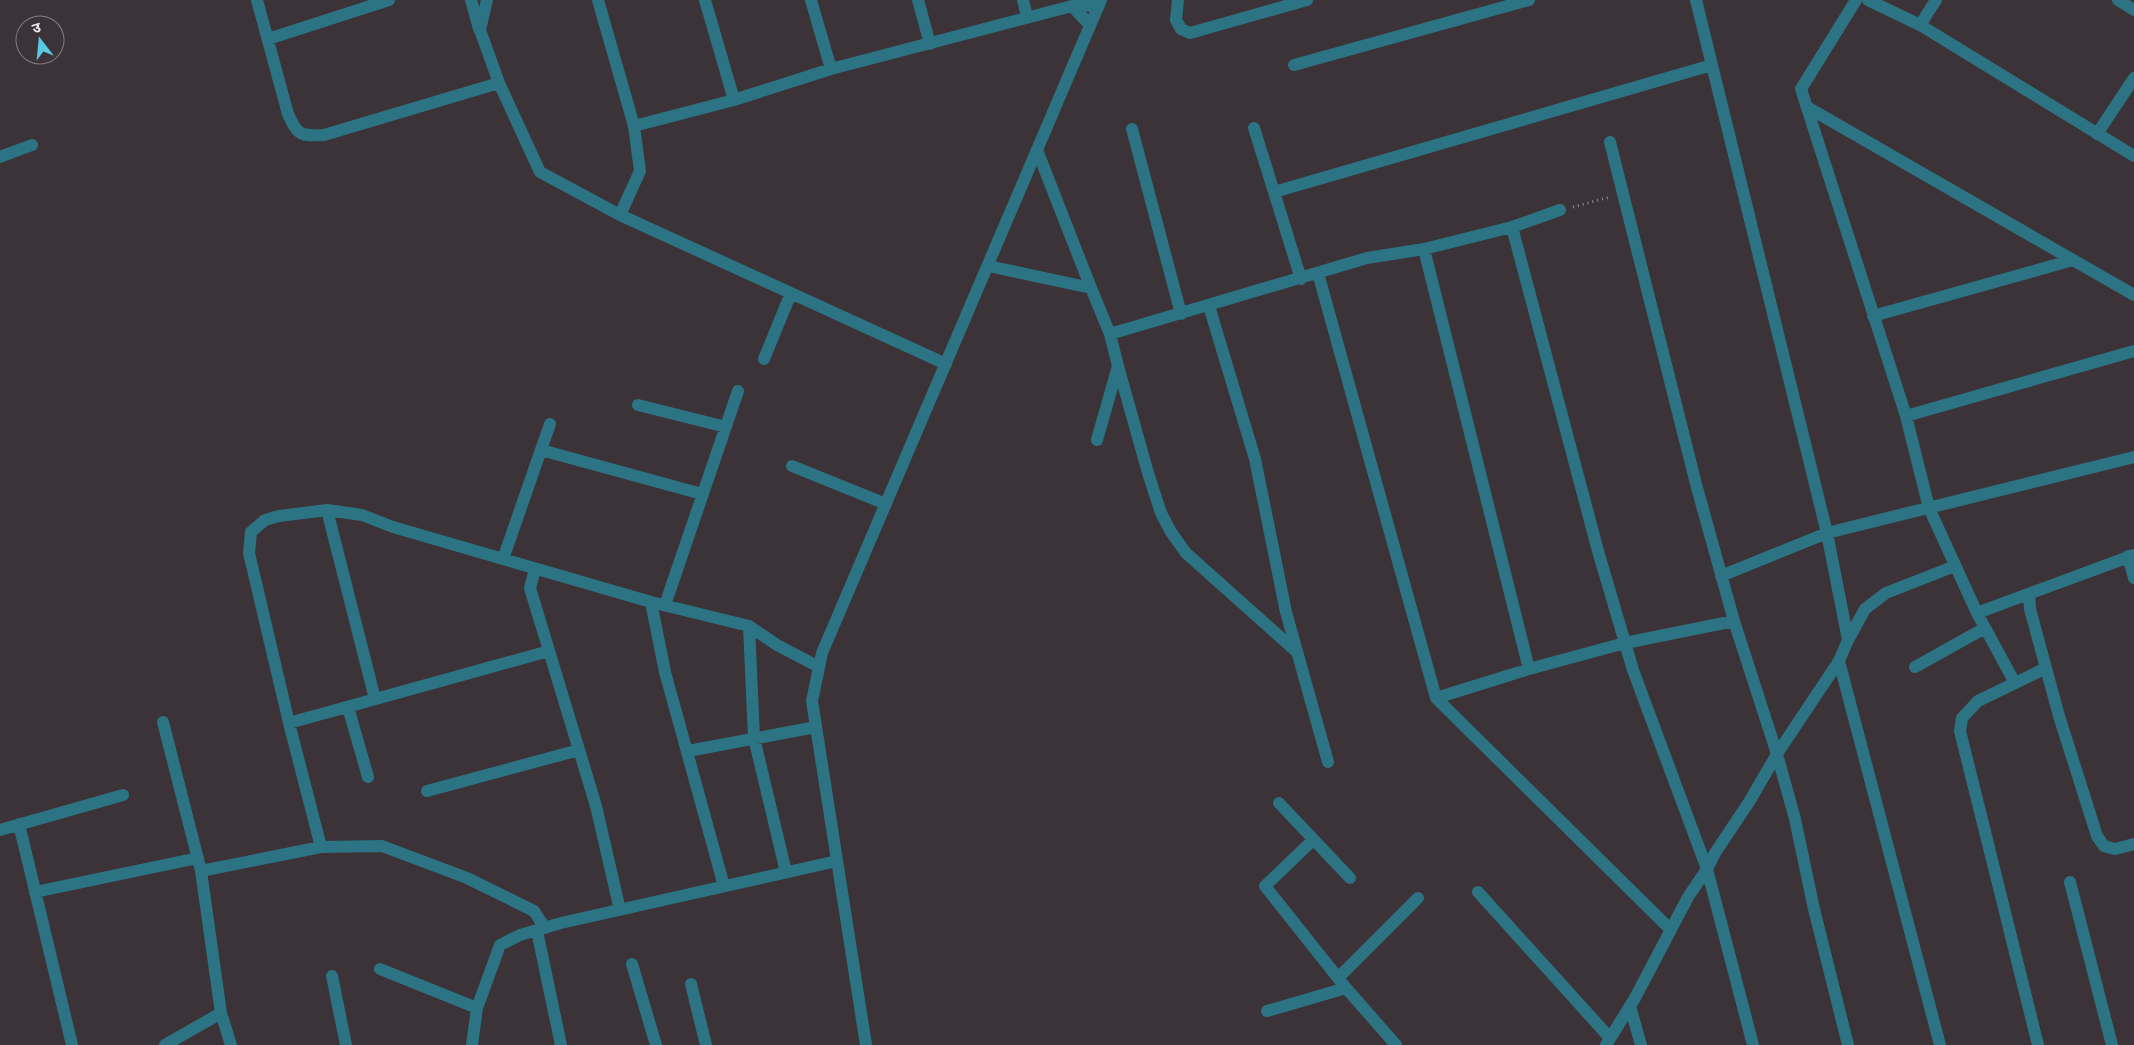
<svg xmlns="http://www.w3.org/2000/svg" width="2134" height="1045" font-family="'Sofia Sans Condensed','Noto Sans Devanagari',sans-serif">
  <rect width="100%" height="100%" fill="#3b3338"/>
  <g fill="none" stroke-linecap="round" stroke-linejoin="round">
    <!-- path -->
    <path stroke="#958f93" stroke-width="3" stroke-dasharray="1 4" stroke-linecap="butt" d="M1573 207 1610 197"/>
    <!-- minor -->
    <path stroke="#2c7484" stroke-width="12" d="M257 0 288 114C298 136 300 136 324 135L499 83
      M471 0 479 29
      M487 0 480 30 499 83 540 172 620 215 640 171 634 126 734 100 831 69 1072 6
      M598 0 634 126
      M705 0 734 100
      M811 0 831 69
      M918 0 930 44
      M1023 0 1027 17
      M1178 0 1176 20 1181 29 1190 33 1307 0
      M1856 0 1801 89 1906 416 1929 508 1977 613 2015 683
      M1868 0 1920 25
      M1936 0 1920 25 2134 156
      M2118 0 2134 10
      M1090 25 1072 6 1099 5
      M268 39 389 0
      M1294 65 1529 0
      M1807 107 2134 295
      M1254 128 1274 192
      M1132 129 1181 314
      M2097 134 2134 78
      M1610 142 1696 484 1734 621 1777 754 1795 819 1814 909 1848 1045
      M1037 150 1091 288
      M0 157 32 145
      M620 215 946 364
      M1512 227 1560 210
      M1424 249 1529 669
      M988 266 1091 288 1110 334 1118 366 1097 440
      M1318 273 1436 698 1529 669 1625 643 1734 621
      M1301 279 1274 192 1712 65
      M1209 306 1255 459 1286 612 1328 762
      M1873 316 2073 260
      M1110 334 1367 258 1424 249 1512 227 1598 551 1633 670 1707 869 1753 1045
      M764 359 791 293
      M1118 366 1148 473 1161 513 1171 532 1186 553 1297 652
      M638 405 726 427
      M1906 416 2134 351
      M541 450 702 494
      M792 466 886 504
      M2128 556 2134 578
      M503 559 550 424
      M535 569 530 588 596 806 620 910
      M1721 576 1827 533 2134 457
      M2029 594 2030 609 2059 716 2097 836 2104 846 2115 849 2134 844
      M665 605 738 391
      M1977 613 2134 555
      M749 626 754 738 786 872
      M1848 640 1865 609 1886 593 1955 566
      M1839 661 1940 1045
      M1915 667 1985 628
      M1436 698 1671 930
      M375 699 327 510 362 515 393 527 651 602
      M348 707 368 777
      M163 722 201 871 221 1013 231 1045
      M289 723 249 553 251 532 265 520 279 516 327 510
      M688 751 816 727
      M427 791 579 750
      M1279 803 1350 878
      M19 824 72 1045
      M0 830 123 795
      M1313 840 1265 886 1346 988
      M321 847 289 723 549 651
      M201 871 321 847 382 846 467 878 534 911 545 928
      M2070 882 2112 1045
      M724 886 665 672 651 602 749 626 777 645 819 667
      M35 892 198 858
      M1478 892 1610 1038
      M537 931 561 1045
      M632 964 656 1045
      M380 969 477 1008
      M332 976 346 1045
      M1338 978 1418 898
      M691 984 706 1045
      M1630 1006 1641 1045
      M1267 1011 1346 988 1396 1045
      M165 1045 221 1013
      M472 1045 477 1008 500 945 520 935 561 923 837 861
      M1606 1045 1635 998 1688 897 1707 869 1715 853 1749 802 1777 754 1839 661 1848 640 1827 533 1696 0
      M2038 1045 1960 731 1962 718 1978 701 2046 668"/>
    <!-- tertiary -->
    <path stroke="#2c7484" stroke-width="12" d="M866 1045 812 701 822 653 1101 0"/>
  </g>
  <!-- north arrow -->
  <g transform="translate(40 40) rotate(344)"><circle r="24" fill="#3b3338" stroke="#847d82"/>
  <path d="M0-4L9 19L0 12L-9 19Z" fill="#57c9e2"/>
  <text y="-8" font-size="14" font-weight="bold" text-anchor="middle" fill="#f2edf0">उ</text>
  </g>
</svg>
